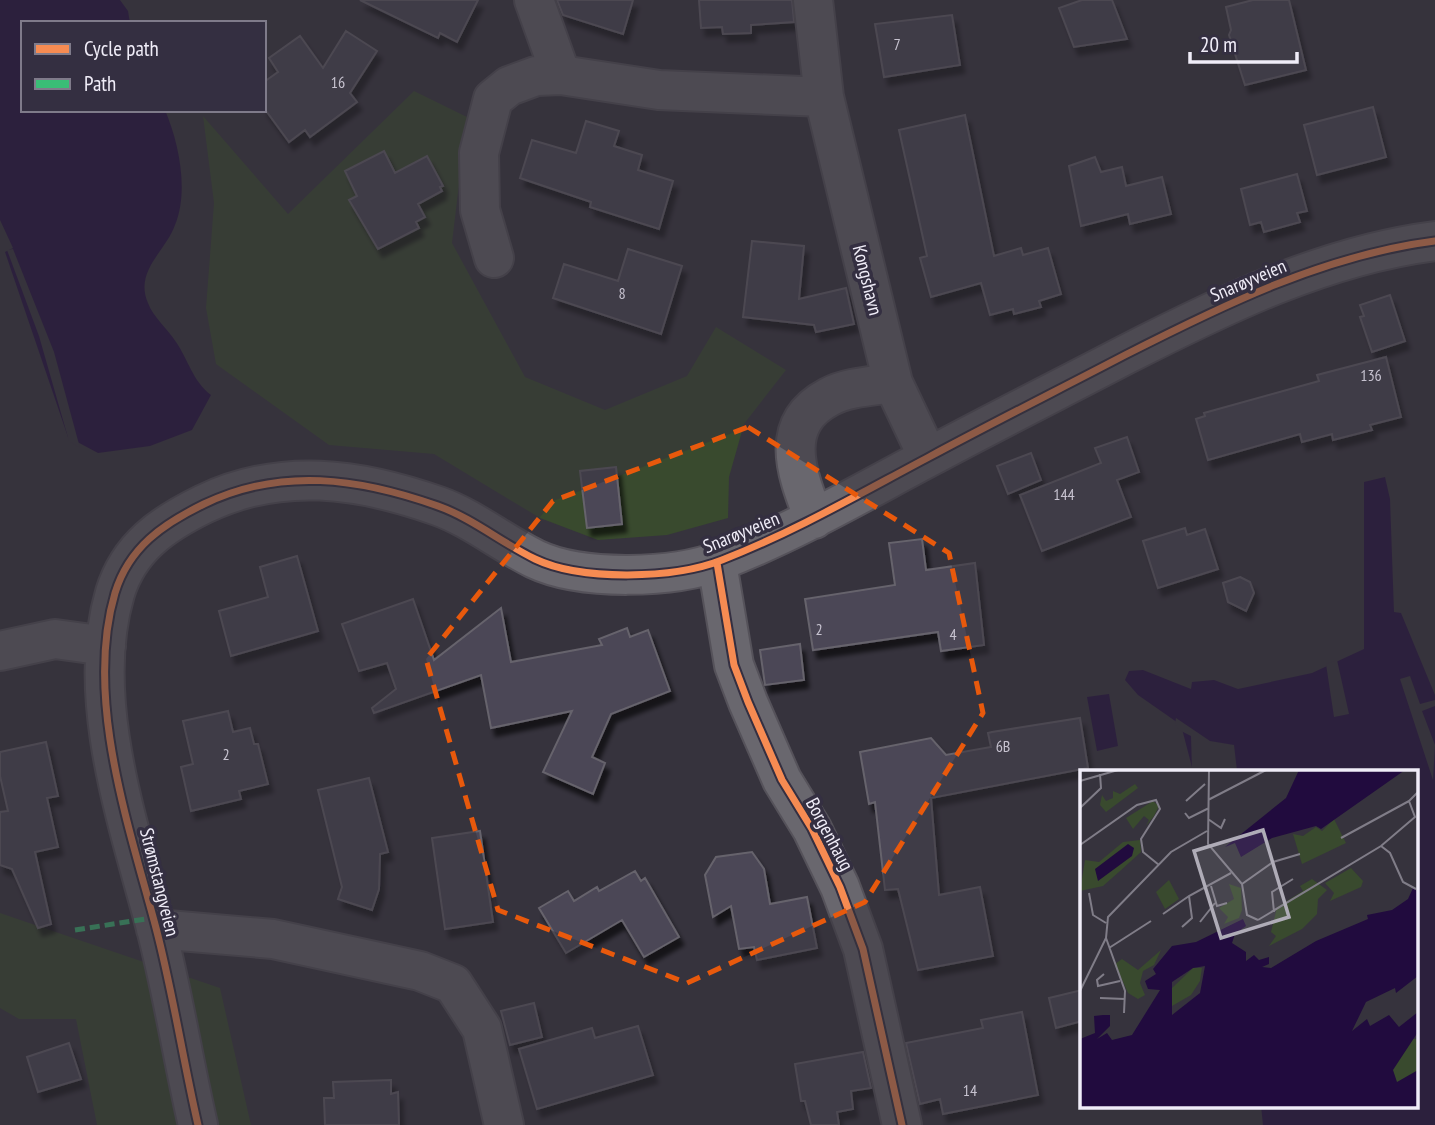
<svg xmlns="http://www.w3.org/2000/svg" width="1435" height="1125" font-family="'PT Sans Narrow',sans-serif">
  <defs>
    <filter id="shadow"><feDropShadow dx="4.5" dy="8" stdDeviation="2" flood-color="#0009"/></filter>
  </defs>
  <rect width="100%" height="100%" fill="#36333d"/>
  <!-- green -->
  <path fill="#394a2e" d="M414 91 467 117 452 243 525 377 605 410 687 376 716 327 786 370 744 424 729 477 728 518 667 535 598 540 540 518 434 454 329 445 216 364 206 308 214 203 203 116 288 214Z
    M0 913 220 988 251 1125H97L76 1019H19L0 1008Z"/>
  <!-- water -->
  <path fill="#210b3e" d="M0 0H120L128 11 130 23H23V110H165C179 143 189 191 175 225 166 251 134 271 148 303 153 317 168 329 176 342 189 361 192 380 211 395L192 430 150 446 98 453 68 437 5 252 13 248 0 220Z
    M1385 477 1390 499 1394 612 1401 613 1435 695V1125H1263L1261 1106H1416V772L1193 771 1181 725 1138 695 1125 680 1129 671 1143 670 1191 689 1192 682 1214 680 1238 689 1312 673 1364 649V482Z
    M1109 694 1118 746 1097 751 1087 697Z"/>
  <!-- pier -->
  <path fill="#36333d" d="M13 249 54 352 80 448 69 441 39 336 7 250Z
    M1337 660 1349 714 1334 717 1326 664Z
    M1410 676 1420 704 1435 700V706L1422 711 1435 745 1433 780 1400 679Z
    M1176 718 1210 741 1234 745 1237 771H1192L1191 736 1179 730 1175 724Z"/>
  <!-- building -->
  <path fill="#4b4656" stroke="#66636c" stroke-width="2" filter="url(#shadow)" d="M360 0H478L457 42 440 33 438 38Z
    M557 0H633L623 34 563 15Z
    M699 0H792L794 22 751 25V33L723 34 722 27 701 28Z
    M1082 0H1112L1127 39 1074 47 1059 8Z
    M1253 0H1289L1306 70 1245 85 1229 35 1231 30 1226 7Z
    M952 15 960 65 884 77 875 24Z
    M346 31 377 51 350 93 357 102 310 137 305 130 289 142 264 108V82L278 72 269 58 300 36 323 68Z
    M1373 107 1386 157 1317 175 1304 125Z
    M965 115 994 256 1021 248 1023 255 1048 248 1061 294 1039 301 1041 307 1014 314 1013 309 990 315 981 283 931 297 920 258 927 256 899 130Z
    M586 121 619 131 614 146 642 155 638 170 673 181 659 229 590 207 591 202 520 178 532 140 576 153Z
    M384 151 395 173 427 156 443 186 440 187 442 191 418 204 425 217 416 222 419 228 378 249 349 200 357 196 345 171Z
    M1095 157 1101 172 1122 167 1126 186 1162 177 1171 214 1130 224 1128 214 1081 226 1069 166Z
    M1297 174 1307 211 1297 213 1300 222 1264 232 1261 222 1250 225 1241 189Z
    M752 241 804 246 799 299 846 288 854 324 816 332 814 325 743 317Z
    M628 249 682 266 661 334 553 298 564 264 618 281Z
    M1390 295 1405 341 1372 352 1360 317 1364 316 1360 305Z
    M1386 357 1401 417 1370 425 1372 430 1333 440 1332 434 1302 442 1300 434 1208 460 1196 419 1205 416 1204 413 1319 381 1317 375Z
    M1127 437 1139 472 1117 480 1131 517 1042 551 1020 495 1101 463 1095 448Z
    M1031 453 1041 480 1008 494 997 466Z
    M616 467 622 524 587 528 580 471Z
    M1185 528 1187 535 1205 529 1218 569 1158 588 1143 541Z
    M922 539 926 570 975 563 984 645 941 651 938 632 813 650 805 599 895 585 889 543Z
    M297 556 318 631 231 656 219 611 268 597 260 567Z
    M1240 577 1250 582 1254 593 1246 611 1228 602 1223 583Z
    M413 599 434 660 501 608 511 662 602 645 599 639 627 628 630 637 648 630 670 691 611 714 592 757 605 763 593 794 543 772 572 711 491 728 481 675 374 713 372 708 396 689 387 663 359 671 342 624Z
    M800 644 804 680 765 685 760 650Z
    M228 711 233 732 250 728 254 744H258L268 784 239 791 241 799 191 811 181 767 193 764 183 721Z
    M1080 718 1088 768 931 798 939 895 980 887 993 956 918 970 898 889 885 890 875 802 869 804 860 752 931 738 946 755 991 747 988 733 992 732Z
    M46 742 58 796 47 798 58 847 35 852 51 924 38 928 12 869 0 865V812L8 811 0 776V752Z
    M369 778 388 852 380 854 379 889 372 910 338 899 342 887 318 790Z
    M480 831 493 922 445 929 432 838Z
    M752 852 764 869 770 904 807 897 817 948 757 960 754 947 739 949 731 906 713 917 705 875 716 857Z
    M635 871 641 881 645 878 679 937 644 957 622 920 566 953 539 908 568 891 574 901 597 887 599 891Z
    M1082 990V1021L1056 1028 1049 998Z
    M534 1003 542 1037 510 1045 501 1011Z
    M1022 1012 1038 1095 943 1114 940 1099 920 1104 906 1043 983 1028 981 1020Z
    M638 1026 653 1075 537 1109 519 1049 592 1028 595 1038Z
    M69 1043 81 1079 38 1092 27 1057Z
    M863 1052 871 1088 851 1091 853 1109 837 1112 839 1125H811L805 1101H801L795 1064Z
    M391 1080V1094L398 1092 399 1125H325L324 1098H334L333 1082Z"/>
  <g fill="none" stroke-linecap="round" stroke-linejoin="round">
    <!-- minor casing -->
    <g stroke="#55525a" stroke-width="42">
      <path id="minor" d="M534 0 561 75
        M813 0 824 97 893 383 928 457
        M494 258 480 210 479 153 493 99 509 86 536 76 561 75 659 90 824 97
        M814 519C798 476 776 425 829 397 847 387 873 386 893 383
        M717 563 734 665 748 702 782 780 812 829 840 887 863 949 902 1125
        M0 651 55 639 106 646
        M156 929 273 939 420 971 453 984 482 1029 504 1125
        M198 1125C183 1060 173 993 156 928 129 826 84 698 115 593 129 547 163 524 204 504 281 467 359 478 438 506 472 518 502 543 535 559 581 581 674 579 722 560 794 532 861 493 929 457 994 422 1060 389 1125 355 1223 305 1325 255 1435 241"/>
    </g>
    <!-- minor -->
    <use href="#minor" stroke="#69676e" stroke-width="38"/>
    <!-- quiet -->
    <path stroke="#3abd76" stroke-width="5" stroke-dasharray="10 5" stroke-linecap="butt" d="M75 930 152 918"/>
    <!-- cycleway casing -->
    <g stroke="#342f41" stroke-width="11">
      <path id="cycleway" d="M717 563 734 665 748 702 782 780 812 829 840 887 863 949 902 1125
        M198 1125C183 1060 173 993 156 928 129 826 84 698 115 593 129 547 163 524 204 504 281 467 359 478 438 506 472 518 502 543 535 559 581 581 674 579 722 560 794 532 861 493 929 457 994 422 1060 389 1125 355 1223 305 1325 255 1435 241"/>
    </g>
    <!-- cycleway -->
    <use href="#cycleway" stroke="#f68b52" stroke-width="7"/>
  </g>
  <!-- marked area -->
  <path d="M0 0H1435V1125H0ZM748 427 949 553 983 713 865 902 687 983 498 910 426 659 553 501Z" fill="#36333d" fill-opacity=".55" fill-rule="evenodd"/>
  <path fill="none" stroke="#e8590c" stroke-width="5" stroke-dasharray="14 9" stroke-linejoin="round" d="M748 427 949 553 983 713 865 902 687 983 498 910 426 659 553 501Z"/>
  <g text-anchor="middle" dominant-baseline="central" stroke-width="7" stroke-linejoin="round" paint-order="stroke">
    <!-- number labels -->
    <g font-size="16" fill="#c7c3d0">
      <text x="897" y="44">7</text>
      <text x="338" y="82">16</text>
      <text x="622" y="293">8</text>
      <text x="1371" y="375">136</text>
      <text x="1064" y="494">144</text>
      <text x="819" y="629">2</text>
      <text x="953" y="634">4</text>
      <text x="1003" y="746">6B</text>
      <text x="226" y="754">2</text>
      <text x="970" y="1090">14</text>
    </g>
    <!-- street labels -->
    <g font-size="19" fill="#f0edf8" stroke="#342f41">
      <text transform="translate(868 280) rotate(76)">Kongshavn</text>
      <text transform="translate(1248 280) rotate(-23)">Snarøyveien</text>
      <text transform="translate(741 532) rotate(-22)">Snarøyveien</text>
      <text transform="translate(830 834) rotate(62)">Borgenhaug</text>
      <text transform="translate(160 882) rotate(76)">Strømstangveien</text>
    </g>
  </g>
  <!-- overview -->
  <g transform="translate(1080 770)">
    <rect width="338" height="338" fill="#36333d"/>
    <path d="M55 14 58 18 26 42 20 35 22 25 26 31 33 28V21L40 24ZM73 31 79 36 74 46 66 56 69 50 64 46 53 59 46 48ZM254 49 266 73 222 94 213 64 223 66 236 57 242 61ZM60 70 61 82 40 101 23 116 0 121 5 90 19 92 43 72ZM271 98 283 111 281 117 250 131 254 123 245 113ZM232 109 247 120 238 129 237 144 222 159 189 176 196 166 191 162 197 137 223 121 220 116ZM89 110 99 129 85 139 76 122ZM149 114 161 118 162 140 159 148 144 154 148 147 139 138 154 129ZM81 180 74 195 63 201 60 213 65 225 58 229 48 223 35 194 42 189 58 200ZM113 198H122L120 211 111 225 92 236V218ZM313 269H338V321L324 328 301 285Z" fill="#394a2e"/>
    <path d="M219 0H325L241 59 236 56 192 68 161 87 155 73 145 77 206 28ZM48 74 54 78 52 86 18 111 15 99ZM333 118 338 122V206L316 223 315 218 286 232 272 261 287 249 290 256 309 245 319 257 338 242V262L313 300 317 312 338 300V338H0V269L15 263 14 246 23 245H30V256L17 269 27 263 32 270 52 265 80 220 68 219 65 211 76 204 73 199 92 176 116 172 163 149 166 156 155 164 152 173 166 182V191L174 185 179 190 189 187V194L182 197 191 198 236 171 288 149 287 145 312 140 328 129ZM125 196 120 223 92 245V212L113 198Z" fill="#210b3e" fill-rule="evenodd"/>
    <path fill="none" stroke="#807d88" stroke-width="2" d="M129 0 128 74 162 114 167 145 178 150M0 11 38 0M128 30 186 0M106 31 125 14M0 38 21 18 20 4M105 43 109 48 129 38M128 49 141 58 145 49M261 68 329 31M0 75 57 35 76 30 80 39 61 69 63 82 79 95M301 76 310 83 323 112 336 119M162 114 193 92 220 84M131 116 137 136 147 133M9 123 13 145 26 153M194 142 192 122 213 109M83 144 109 126M178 150 301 76 335 47 329 31 338 22M120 152 135 133M102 157 112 148 109 126 151 103M26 168 45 221 44 243M29 178 71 151M24 204 17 210 18 216 40 211M0 221 26 168 28 147 91 82 127 61M20 228 45 229"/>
    <path fill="#afacb7" fill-opacity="0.15" stroke="#afacb7" stroke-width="3.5" d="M183 60 209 147 141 168 114 81Z"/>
    <rect width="338" height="338" fill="none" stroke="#f0edf8" stroke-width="3.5"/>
  </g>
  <!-- legend -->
  <rect x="21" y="21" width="245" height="91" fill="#342f41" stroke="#7f7b8a" stroke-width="2"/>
  <rect x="35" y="44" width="35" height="10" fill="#f68b52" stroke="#7f7b8a" stroke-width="2"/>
  <text x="84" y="56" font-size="21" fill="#f0edf8">Cycle path</text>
  <rect x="35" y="79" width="35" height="10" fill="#3abd76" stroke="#7f7b8a" stroke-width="2"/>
  <text x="84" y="91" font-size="21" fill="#f0edf8">Path</text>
  <!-- scale -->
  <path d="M1190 52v10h107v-10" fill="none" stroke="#f0edf8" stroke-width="3.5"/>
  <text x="1200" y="52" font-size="21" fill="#f0edf8" stroke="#342f41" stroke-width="5" paint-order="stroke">20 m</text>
</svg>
